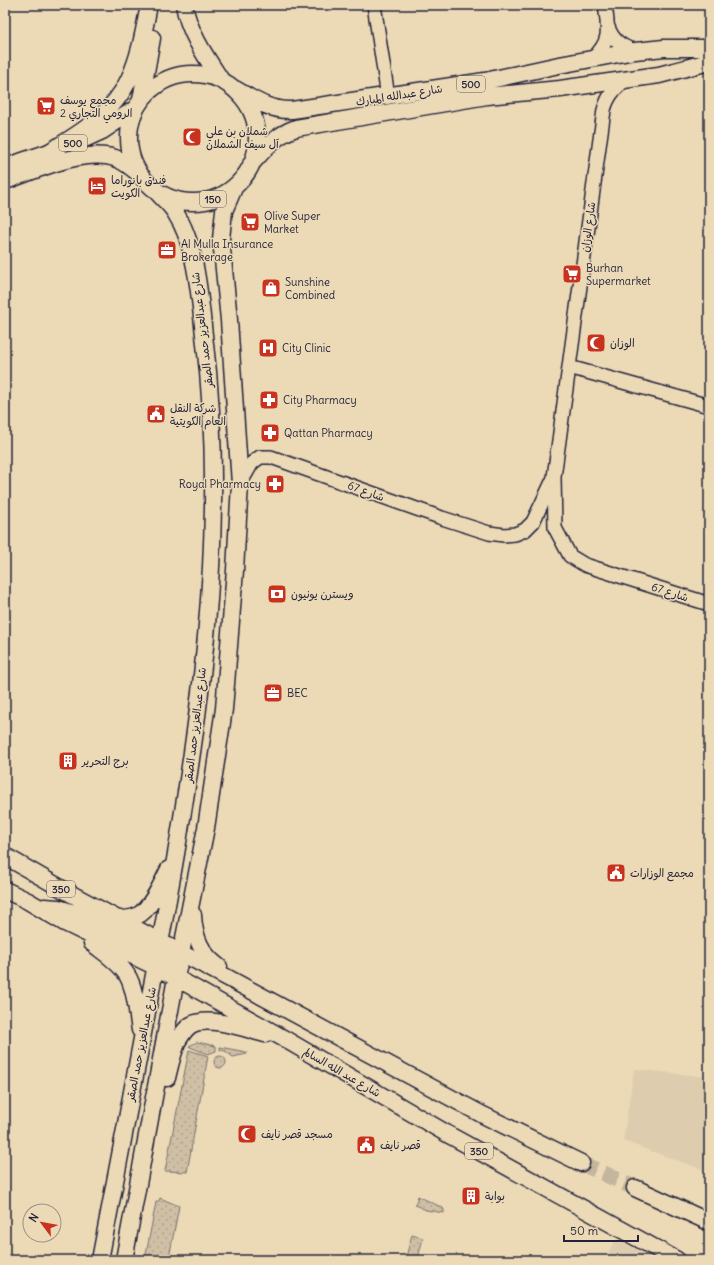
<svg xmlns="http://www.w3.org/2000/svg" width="714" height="1265" font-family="Delius,'Playpen Sans Arabic',sans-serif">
  <defs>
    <pattern id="grass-dots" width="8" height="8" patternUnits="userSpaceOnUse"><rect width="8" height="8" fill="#cfbfa5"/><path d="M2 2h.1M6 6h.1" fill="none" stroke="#b1a48f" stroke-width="1.8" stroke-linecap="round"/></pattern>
  </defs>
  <rect width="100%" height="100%" fill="#ecdab7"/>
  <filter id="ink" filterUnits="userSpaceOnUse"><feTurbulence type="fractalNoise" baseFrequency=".025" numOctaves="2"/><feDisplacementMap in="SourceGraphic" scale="8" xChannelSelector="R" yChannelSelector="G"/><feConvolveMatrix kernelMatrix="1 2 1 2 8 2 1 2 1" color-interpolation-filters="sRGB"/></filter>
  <g filter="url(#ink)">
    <!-- built -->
    <path fill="#ddccae" d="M634 1069 709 1077V1172L623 1141Z
      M616 1239 657 1260H604Z"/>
    <!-- grass -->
    <path fill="url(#grass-dots)" stroke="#787070" d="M197 1042 216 1046V1051L208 1054 190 1047 189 1046Z
      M220 1047 246 1052 247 1054 233 1057 225 1051 220 1050Z
      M189 1050 208 1056 187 1172 165 1171Z
      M214 1062a6 6 0 1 1 12 0a6 6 0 1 1-12 0Z
      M418 1196 443 1208 444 1210V1213L426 1210 415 1205Z
      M160 1198 179 1206 169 1258 175 1259 145 1260 156 1202 159 1201Z
      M412 1235 423 1238 418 1258 419 1260H405Z"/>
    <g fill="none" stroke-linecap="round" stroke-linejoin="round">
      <!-- major-tunnel -->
      <path stroke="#c4b59e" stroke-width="16" stroke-dasharray="16 8" stroke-linecap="butt" d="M581 1163 635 1188"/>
      <!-- minor casing -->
      <g stroke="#22223b" stroke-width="16">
        <path id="minor" d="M374 5 388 97
          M608 27C613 41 621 46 635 51
          M593 58C612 41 608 28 605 5
          M625 80C614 90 608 95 604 110L554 477 555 528 570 556 585 565 709 604
          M569 367 709 406
          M240 484 252 463 260 457H271L442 518 489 533 504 535 515 534 525 530 533 522 553 480"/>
      </g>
      <!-- major casing -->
      <g stroke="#22223b" stroke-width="19">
        <path id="major" d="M184 5C189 33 206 57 221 80
          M129 138a64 64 0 1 1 128 0a64 64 0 1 1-128 0Z
          M235 89C254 100 271 111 292 110L485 81 559 65 635 51 664 48H709
          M141 100 152 38
          M80 141 102 131 135 109
          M49 152C79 134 114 113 129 79 140 56 144 30 149 5
          M251 164C266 148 274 136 296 128L487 96 560 89 659 75 709 62
          M5 167 58 149
          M5 181C35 171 83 148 115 158 124 161 131 167 138 173
          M5 856 64 890 483 1115 581 1163
          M5 890 28 901 65 923 156 967 189 985 283 1038 451 1136 677 1260
          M44 907 58 908 77 914 168 958
          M193 915C194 937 201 954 219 967
          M119 919C125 919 131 919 137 916 151 909 162 883 169 869
          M92 943C103 952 119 962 127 975 136 989 137 1014 140 1030
          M167 1078C170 1065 173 1051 179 1039 182 1034 186 1028 191 1025 208 1015 246 1029 265 1034
          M635 1188 709 1222
          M100 1260C121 1149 143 1038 163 927 199 732 229 533 204 335 200 299 196 244 176 214 172 206 164 200 158 193
          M124 1260 176 978 206 828 224 709 235 570 240 484 229 320 221 239 224 211 234 188"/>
      </g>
      <!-- minor -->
      <use href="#minor" stroke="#ecdab7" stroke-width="13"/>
      <!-- major -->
      <use href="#major" stroke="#ecdab7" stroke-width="16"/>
    </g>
  </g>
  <!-- icons -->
  <defs>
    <g id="supermarket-square" transform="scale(1)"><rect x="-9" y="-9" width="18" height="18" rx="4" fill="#c8321e" stroke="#ecdab7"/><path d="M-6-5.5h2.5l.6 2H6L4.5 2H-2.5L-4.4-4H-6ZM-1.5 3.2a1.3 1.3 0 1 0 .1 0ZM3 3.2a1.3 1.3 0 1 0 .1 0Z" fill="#fff"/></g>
    <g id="mosque-square" transform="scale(1)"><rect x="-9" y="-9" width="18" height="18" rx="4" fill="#c8321e" stroke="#ecdab7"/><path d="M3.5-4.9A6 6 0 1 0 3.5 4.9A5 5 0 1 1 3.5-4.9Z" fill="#fff"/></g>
    <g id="hotel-square" transform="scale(1)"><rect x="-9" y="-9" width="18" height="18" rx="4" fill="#c8321e" stroke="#ecdab7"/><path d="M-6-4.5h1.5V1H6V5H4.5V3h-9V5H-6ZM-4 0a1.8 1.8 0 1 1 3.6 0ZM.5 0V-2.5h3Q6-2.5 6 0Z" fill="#fff"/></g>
    <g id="office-square" transform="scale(1)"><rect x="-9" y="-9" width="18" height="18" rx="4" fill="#c8321e" stroke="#ecdab7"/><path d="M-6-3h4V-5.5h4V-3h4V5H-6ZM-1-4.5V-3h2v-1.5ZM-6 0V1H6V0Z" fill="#fff"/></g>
    <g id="shop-square" transform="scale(1)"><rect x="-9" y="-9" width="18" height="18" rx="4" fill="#c8321e" stroke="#ecdab7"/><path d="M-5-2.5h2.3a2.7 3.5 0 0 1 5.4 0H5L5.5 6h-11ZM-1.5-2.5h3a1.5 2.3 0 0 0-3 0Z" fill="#fff"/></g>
    <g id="hospital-square" transform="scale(1)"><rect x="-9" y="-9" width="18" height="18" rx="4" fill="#c8321e" stroke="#ecdab7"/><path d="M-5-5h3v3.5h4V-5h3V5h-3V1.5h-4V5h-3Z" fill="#fff"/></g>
    <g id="pharmacy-square" transform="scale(1)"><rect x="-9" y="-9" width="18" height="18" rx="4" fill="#c8321e" stroke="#ecdab7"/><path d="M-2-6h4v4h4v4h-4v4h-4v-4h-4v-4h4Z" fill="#fff"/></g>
    <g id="civic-square" transform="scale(1)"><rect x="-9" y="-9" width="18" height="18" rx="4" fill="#c8321e" stroke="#ecdab7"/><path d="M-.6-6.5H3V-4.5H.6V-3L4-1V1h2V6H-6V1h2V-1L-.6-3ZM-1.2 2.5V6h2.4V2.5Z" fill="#fff"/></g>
    <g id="bank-square" transform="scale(1)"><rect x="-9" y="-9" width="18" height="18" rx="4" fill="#c8321e" stroke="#ecdab7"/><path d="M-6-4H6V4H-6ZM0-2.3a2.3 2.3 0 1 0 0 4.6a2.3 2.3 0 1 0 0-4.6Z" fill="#fff"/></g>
    <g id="building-square" transform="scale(1)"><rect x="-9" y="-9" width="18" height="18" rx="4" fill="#c8321e" stroke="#ecdab7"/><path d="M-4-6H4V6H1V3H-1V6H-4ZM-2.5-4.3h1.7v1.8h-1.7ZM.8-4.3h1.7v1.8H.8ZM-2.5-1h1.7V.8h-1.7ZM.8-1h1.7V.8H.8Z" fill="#fff"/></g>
  </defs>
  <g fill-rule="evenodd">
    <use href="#supermarket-square" x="46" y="106"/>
    <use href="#mosque-square" x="192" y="137"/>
    <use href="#hotel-square" x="97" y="186"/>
    <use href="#supermarket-square" x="250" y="222"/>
    <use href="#office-square" x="167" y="250"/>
    <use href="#supermarket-square" x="572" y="274"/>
    <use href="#shop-square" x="271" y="288"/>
    <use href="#mosque-square" x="596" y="343"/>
    <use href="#hospital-square" x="268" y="348"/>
    <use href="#pharmacy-square" x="269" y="400"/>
    <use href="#civic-square" x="156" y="414"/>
    <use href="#pharmacy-square" x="270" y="433"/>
    <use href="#pharmacy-square" x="275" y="484"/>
    <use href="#bank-square" x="277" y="594"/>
    <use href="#office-square" x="273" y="693"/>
    <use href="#building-square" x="68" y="761"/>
    <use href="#civic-square" x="616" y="873"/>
    <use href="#mosque-square" x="247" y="1134"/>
    <use href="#civic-square" x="366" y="1145"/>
    <use href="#building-square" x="471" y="1196"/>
  </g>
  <g text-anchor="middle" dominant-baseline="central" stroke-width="3" stroke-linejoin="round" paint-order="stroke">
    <!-- shield labels -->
    <g fill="#ecdab7" stroke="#5f5960" stroke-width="1">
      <rect x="457" y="76" width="28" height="16" rx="3"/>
      <rect x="59" y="135" width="28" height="16" rx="3"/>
      <rect x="200" y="191" width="26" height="16" rx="3"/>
      <rect x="47" y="881" width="28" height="16" rx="3"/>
      <rect x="465" y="1143" width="28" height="16" rx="3"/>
    </g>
    <g font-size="10" font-weight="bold" fill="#22223b">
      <text x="471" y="84">500</text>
      <text x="73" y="143">500</text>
      <text x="213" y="199">150</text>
      <text x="61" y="889">350</text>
      <text x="479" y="1151">350</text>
    </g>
    <!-- street labels -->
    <g font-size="11" fill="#22223b" stroke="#ecdab7">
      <text transform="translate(399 95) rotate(-9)">شارع عبدالله المبارك</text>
      <text transform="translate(588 227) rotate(-82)">شارع الوزان</text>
      <text transform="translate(202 330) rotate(-97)">شارع عبدالعزيز حمد الصقر</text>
      <text transform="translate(366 491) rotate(20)">شارع 67</text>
      <text transform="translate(670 592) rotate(18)">شارع 67</text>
      <text transform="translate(195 725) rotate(-83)">شارع عبدالعزيز حمد الصقر</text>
      <text transform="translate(141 1044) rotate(-79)">شارع عبدالعزيز حمد الصقر</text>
      <text transform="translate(342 1072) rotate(30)">شارع عبد الله السالم</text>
    </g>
    <!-- poi labels -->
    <g font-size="11" fill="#22223b" stroke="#ecdab7" text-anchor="start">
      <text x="60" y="100">مجمع يوسف<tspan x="60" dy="13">الرومي التجاري 2</tspan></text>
      <text x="206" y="131">شملان بن علي<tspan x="206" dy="13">آل سيف الشملان</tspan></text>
      <text x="111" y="180">فندق بانوراما<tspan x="111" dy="13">الكويت</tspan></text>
      <text x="264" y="216">Olive Super<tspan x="264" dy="13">Market</tspan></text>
      <text x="181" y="244">Al Mulla Insurance<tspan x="181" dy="13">Brokerage</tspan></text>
      <text x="586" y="268">Burhan<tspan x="586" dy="13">Supermarket</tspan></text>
      <text x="285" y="282">Sunshine<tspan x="285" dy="13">Combined</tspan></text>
      <text x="610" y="343">الوزان</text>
      <text x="282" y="348">City Clinic</text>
      <text x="283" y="400">City Pharmacy</text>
      <text x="170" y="408">شركة النقل<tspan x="170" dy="13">العام الكويتية</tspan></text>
      <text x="284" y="433">Qattan Pharmacy</text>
      <text x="261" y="484" text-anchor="end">Royal Pharmacy</text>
      <text x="291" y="594">ويسترن يونيون</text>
      <text x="287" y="693">BEC</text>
      <text x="82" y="761">برج التحرير</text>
      <text x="630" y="873">مجمع الوزارات</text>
      <text x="261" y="1134">مسجد قصر نايف</text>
      <text x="380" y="1145">قصر نايف</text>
      <text x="485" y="1196">بوابة</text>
    </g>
  </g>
  <!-- margin -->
  <rect width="714" height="1265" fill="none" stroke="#ecdab7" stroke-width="20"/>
  <rect x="10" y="10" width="694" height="1245" fill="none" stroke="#22223b" stroke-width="1.5" filter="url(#ink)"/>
  <!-- north arrow -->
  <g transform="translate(42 1223) rotate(302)"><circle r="19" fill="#ecdab7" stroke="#9b9085"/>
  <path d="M0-3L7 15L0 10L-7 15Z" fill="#c8321e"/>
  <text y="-6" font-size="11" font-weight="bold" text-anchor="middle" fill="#22223b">N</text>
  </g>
  <!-- scale -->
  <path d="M564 1235v6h74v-6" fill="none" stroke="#22223b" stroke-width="2"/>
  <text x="570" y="1235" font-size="12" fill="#22223b" stroke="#ecdab7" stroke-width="3" paint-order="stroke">50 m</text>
</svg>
